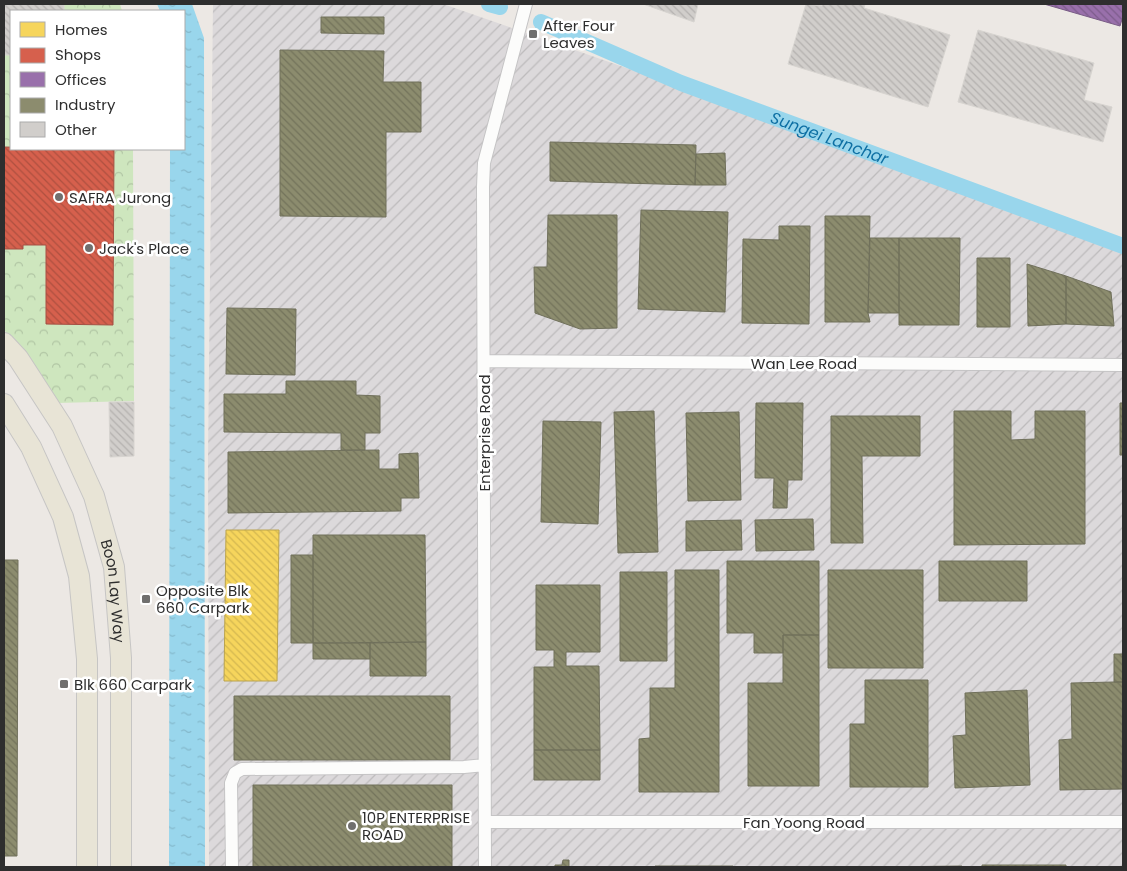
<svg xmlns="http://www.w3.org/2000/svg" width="1127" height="871" font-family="Poppins,sans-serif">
  <defs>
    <pattern id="industrial-furrows" width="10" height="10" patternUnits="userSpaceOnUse" patternTransform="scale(1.25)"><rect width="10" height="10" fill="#dcd9db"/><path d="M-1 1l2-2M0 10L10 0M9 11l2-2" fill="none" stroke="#bdbbbc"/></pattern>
    <pattern id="park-crowns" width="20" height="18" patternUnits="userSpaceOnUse" patternTransform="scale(1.25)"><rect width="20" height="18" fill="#cee6be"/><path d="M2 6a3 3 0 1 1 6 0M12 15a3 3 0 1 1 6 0" fill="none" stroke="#b1c6a4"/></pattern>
    <pattern id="water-ripples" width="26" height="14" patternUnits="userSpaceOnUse" patternTransform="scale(1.25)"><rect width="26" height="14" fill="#99d6ec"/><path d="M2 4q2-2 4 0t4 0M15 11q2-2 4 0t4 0" fill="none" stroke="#84b8cb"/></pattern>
    <pattern id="homes-back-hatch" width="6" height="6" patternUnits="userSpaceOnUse" patternTransform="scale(1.25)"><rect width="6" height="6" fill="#f6d55c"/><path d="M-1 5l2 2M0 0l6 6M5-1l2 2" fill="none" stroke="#d3b750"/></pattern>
    <pattern id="shops-back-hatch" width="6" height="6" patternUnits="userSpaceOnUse" patternTransform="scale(1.25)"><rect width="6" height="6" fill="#d6604d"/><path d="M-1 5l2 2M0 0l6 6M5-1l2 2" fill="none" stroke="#ae5040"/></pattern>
    <pattern id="offices-back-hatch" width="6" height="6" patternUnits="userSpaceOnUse" patternTransform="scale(1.25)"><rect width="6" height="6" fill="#9970ab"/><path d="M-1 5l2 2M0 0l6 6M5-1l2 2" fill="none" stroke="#7d5c8c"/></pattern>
    <pattern id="industry-back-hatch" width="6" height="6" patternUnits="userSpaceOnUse" patternTransform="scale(1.25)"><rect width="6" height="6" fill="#8c8c6e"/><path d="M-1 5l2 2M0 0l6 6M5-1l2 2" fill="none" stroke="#73735b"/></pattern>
    <pattern id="building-back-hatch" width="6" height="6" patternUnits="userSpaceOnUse" patternTransform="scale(1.25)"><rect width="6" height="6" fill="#d1cecb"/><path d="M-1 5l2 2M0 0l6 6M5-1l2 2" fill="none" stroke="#b4b1af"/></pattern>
  </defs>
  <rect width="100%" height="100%" fill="#ece8e4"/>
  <!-- industrial -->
  <path fill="url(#industrial-furrows)" d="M213 4H443L1123 241V867H209L208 460Z"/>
  <!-- park -->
  <path fill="url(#park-crowns)" d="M4 4H120L122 11H11V149H133L134 401 57 403 23 350 4 330Z"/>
  <!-- water -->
  <path fill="url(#water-ripples)" d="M157 4H192L204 38 205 867H169L170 149H184V11H160Z"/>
  <!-- homes -->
  <path fill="url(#homes-back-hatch)" stroke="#baa34e" d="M226 530H279L277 681H224Z"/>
  <!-- shops -->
  <path fill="url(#shops-back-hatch)" stroke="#a45144" d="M4 147 114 149 113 325 46 324V245H23V249H4Z"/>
  <!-- offices -->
  <path fill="url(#offices-back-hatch)" stroke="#795c86" d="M1044 4H1123V16L1120 26Z"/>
  <!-- industry -->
  <path fill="url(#industry-back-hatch)" stroke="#70705b" d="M321 17H384V34L321 33Z
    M280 50 384 51 383 82H421V132H386V217L280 216Z
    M550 142 696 145 695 185 550 181Z
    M725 153 726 185H695L696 154Z
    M641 210 728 212 725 312 638 309Z
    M548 215H617V328L580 329 535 313 534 267H547Z
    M825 216H870L868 313 870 322H825Z
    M779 226H810L809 324 742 323 743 239 779 240Z
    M870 238H899V313H868Z
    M899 238H960L959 325H899Z
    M977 258H1010V327H977Z
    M1027 264 1066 276V324L1028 326Z
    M1066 276 1111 292 1114 326 1066 324Z
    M227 308 296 309 295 375 226 374Z
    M286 381H356V395L380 396V433H365V450H341V433L224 432V394H286Z
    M756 403H803L802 480H788L787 508H773L774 478H755Z
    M1120 403H1123V455H1120Z
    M654 411 658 552 618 553 614 412Z
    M954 411H1011V440L1035 439V411H1085V544L954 545Z
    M739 412 741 500 688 501 686 413Z
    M831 416H920V456H862L863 543H831Z
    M543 421 601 422 598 524 541 522Z
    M379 450V469H399V454L418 453 419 498H401V511L228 513V452Z
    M813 519 814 550 756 551 755 520Z
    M741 520 742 550 686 551V521Z
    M313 535H425L426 642 313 643Z
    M291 555H313V643H291Z
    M4 560H18L17 856H4Z
    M727 561H819V635H783V653H754V633H727Z
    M939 561H1027V601H939Z
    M675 570H719V792H639V739L650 738V688H675Z
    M828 570H923V668H828Z
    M620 572H667V661H620Z
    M536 585H600V652H566V666H599L600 750H534V667H554V650H536Z
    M783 635H819V786H748V683H783Z
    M426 642V676H370V643Z
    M313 643H370V659H313Z
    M1114 654H1123V682H1114Z
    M865 680H928V787H850V724H865Z
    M1114 682H1123V789L1060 790 1059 740 1072 739 1071 683Z
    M1027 690 1030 785 955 788 953 736 966 735 965 693Z
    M234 696H450V760H234Z
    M534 750H600V780H534Z
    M253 785H452V867H253Z
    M563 860H569V867H555V865H562Z
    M982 865H1066V867H982Z
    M655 866H733V867H655Z
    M962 866V867H882Z"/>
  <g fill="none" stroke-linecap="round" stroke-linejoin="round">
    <!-- canal -->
    <g stroke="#99d6ec" stroke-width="16">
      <path d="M489 4 500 7"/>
      <path id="s1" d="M541 22 681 83 1123 246"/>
    </g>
  </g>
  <!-- building -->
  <path fill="url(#building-back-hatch)" stroke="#d7d4d0" d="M4 4H64V11H11V55H4Z
    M643 4H698L694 22Z
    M806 4 822 6V4H865L864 8 950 35 928 107 788 64Z
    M978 30 1094 63 1084 100 1112 107 1103 142 958 102Z
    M109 402H134V456L110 457Z"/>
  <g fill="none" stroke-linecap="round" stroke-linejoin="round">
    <!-- minor casing -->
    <g stroke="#c5c4c5" stroke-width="14">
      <path id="minor" d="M484 361 1123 365
        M485 822H1123
        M232 867 231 783 235 773 242 769 464 767 485 765
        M485 867 483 187 484 163 526 4"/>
    </g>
    <!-- primary casing -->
    <g stroke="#c6c5c4" stroke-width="22">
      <g id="primary">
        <path id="s2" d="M4 343 18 358 62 426 94 496 114 567 121 658V867"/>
        <path d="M4 404 31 447 63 517 79 576 87 659V867"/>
      </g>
    </g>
    <!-- minor -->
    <use href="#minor" stroke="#fcfcfb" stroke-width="12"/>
    <!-- primary -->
    <use href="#primary" stroke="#e8e4d6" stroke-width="20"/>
  </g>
  <!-- markers -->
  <g fill="#706f6e" stroke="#fff" stroke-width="2">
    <rect x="528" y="29" width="10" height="10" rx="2.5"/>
    <circle cx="59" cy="197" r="5"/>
    <circle cx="89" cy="248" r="5"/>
    <rect x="141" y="594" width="10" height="10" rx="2.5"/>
    <rect x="59" y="679" width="10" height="10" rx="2.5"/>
    <circle cx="352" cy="826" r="5"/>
  </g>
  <g text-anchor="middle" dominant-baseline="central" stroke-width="5" stroke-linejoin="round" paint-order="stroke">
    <!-- poi labels -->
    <g font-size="15" fill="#2e2e2e" stroke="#fff" text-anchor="start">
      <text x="543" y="25">After Four<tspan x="543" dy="17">Leaves</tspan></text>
      <text x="69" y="197">SAFRA Jurong</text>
      <text x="99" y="248">Jack's Place</text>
      <text x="156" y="590">Opposite Blk<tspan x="156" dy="17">660 Carpark</tspan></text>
      <text x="74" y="684">Blk 660 Carpark</text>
      <text x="362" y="817">10P ENTERPRISE<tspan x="362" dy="17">ROAD</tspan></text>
    </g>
    <!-- street labels -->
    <g font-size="15" fill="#2e2e2e" stroke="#fff">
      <text x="804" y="363">Wan Lee Road</text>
      <text transform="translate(484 433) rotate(-90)">Enterprise Road</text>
      <text stroke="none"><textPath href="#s2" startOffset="276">Boon Lay Way</textPath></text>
      <text x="804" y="822">Fan Yoong Road</text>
    </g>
    <!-- water labels -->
    <g font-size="16" font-style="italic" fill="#0d6fa3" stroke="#fff">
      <text stroke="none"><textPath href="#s1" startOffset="311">Sungei Lanchar</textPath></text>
    </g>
  </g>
  <!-- border -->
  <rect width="1127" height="871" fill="none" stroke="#2e2e2e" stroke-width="10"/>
  <!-- legend -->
  <rect x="10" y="10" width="175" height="140" fill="#ffffff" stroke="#ababab"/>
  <rect x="20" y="22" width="25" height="15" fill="#f6d55c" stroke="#ababab"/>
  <text x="55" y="35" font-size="15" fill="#2e2e2e">Homes</text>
  <rect x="20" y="48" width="25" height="15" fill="#d6604d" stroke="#ababab"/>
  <text x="55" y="60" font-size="15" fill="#2e2e2e">Shops</text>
  <rect x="20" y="72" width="25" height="15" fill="#9970ab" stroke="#ababab"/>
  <text x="55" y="85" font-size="15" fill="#2e2e2e">Offices</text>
  <rect x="20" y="98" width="25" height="15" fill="#8c8c6e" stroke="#ababab"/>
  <text x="55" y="110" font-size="15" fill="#2e2e2e">Industry</text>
  <rect x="20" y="122" width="25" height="15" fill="#d1cecb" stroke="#ababab"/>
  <text x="55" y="135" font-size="15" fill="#2e2e2e">Other</text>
</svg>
